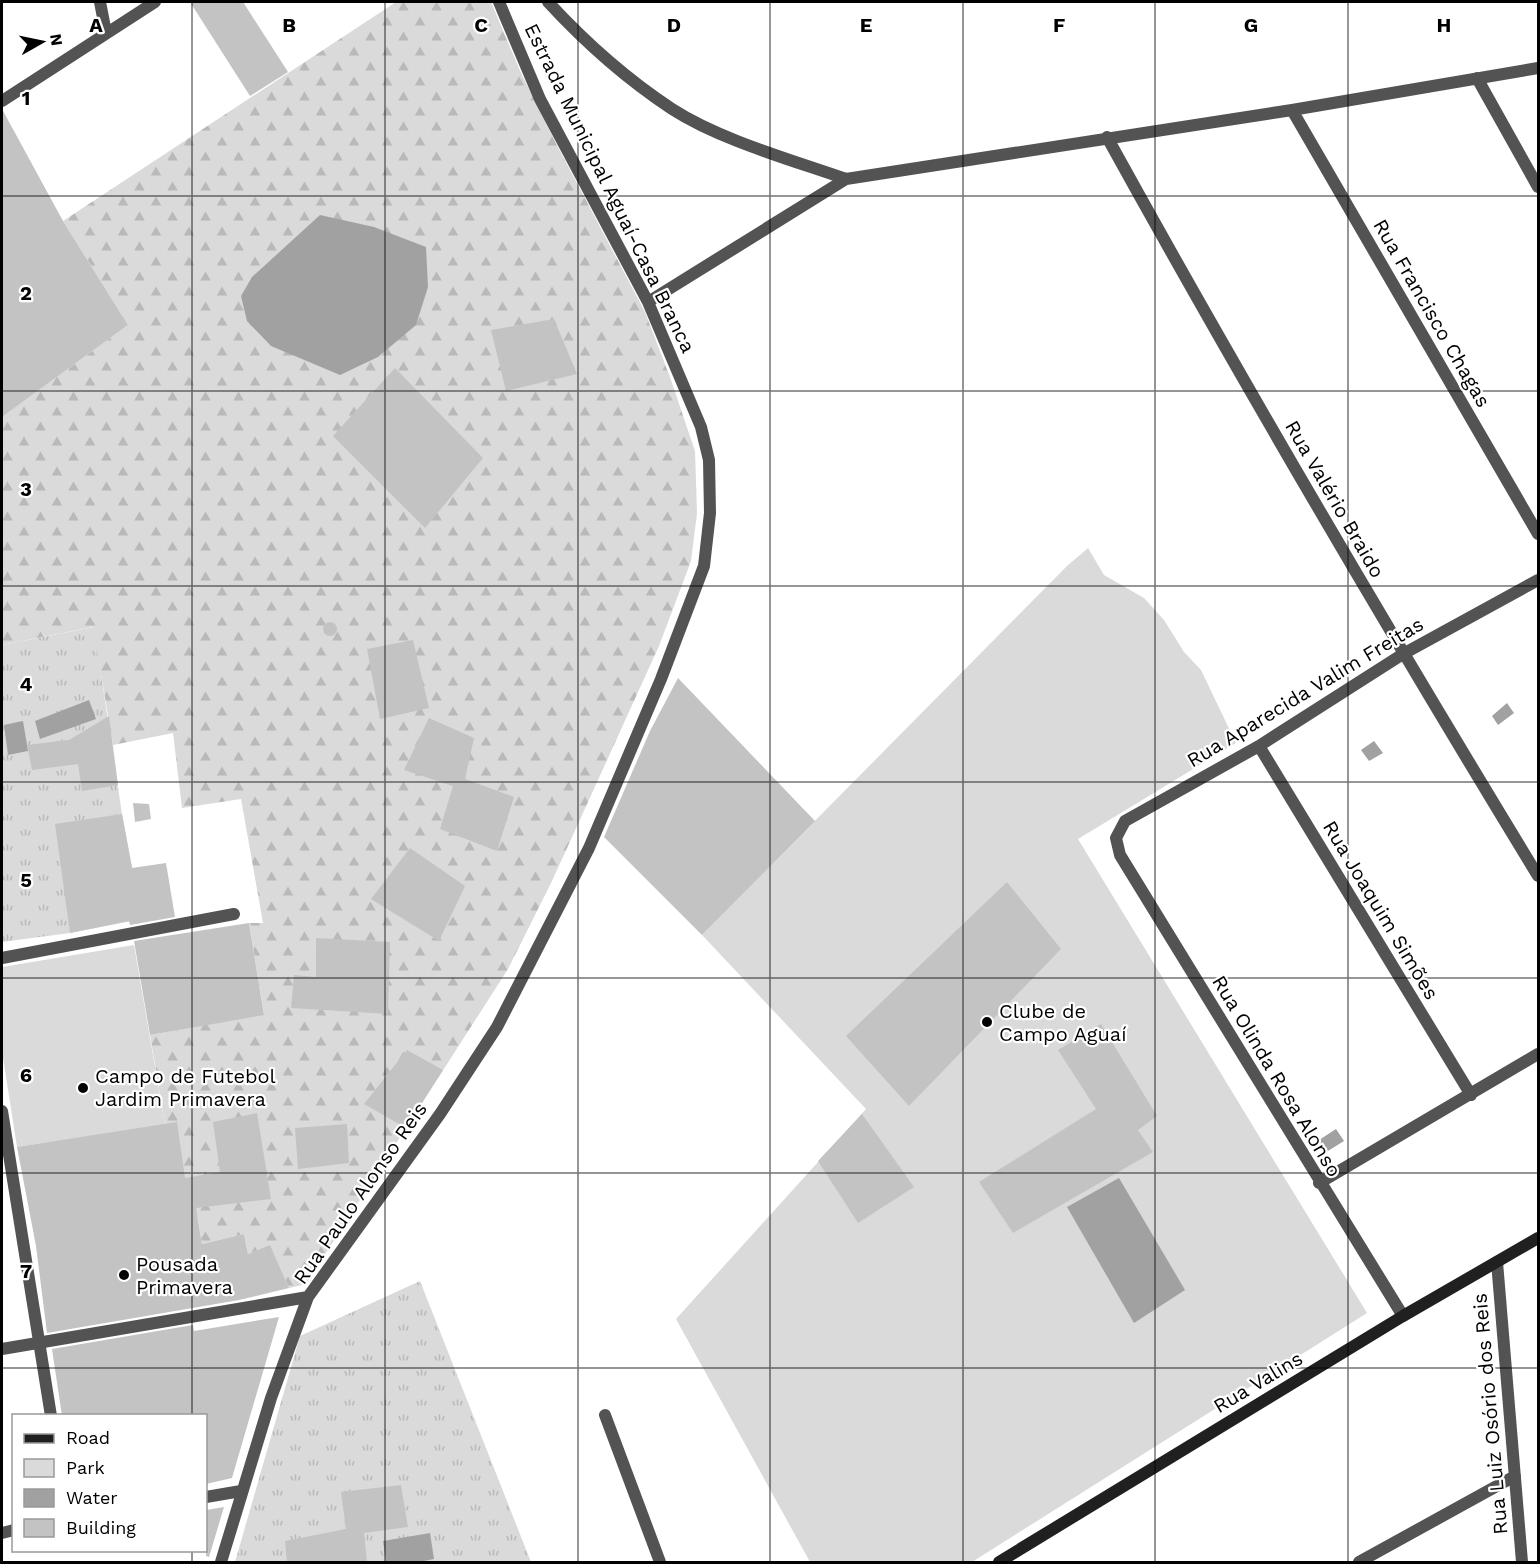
<svg xmlns="http://www.w3.org/2000/svg" width="1540" height="1564" font-family="'Work Sans',sans-serif">
  <defs>
    <pattern id="grass-tufts" width="24" height="20" patternUnits="userSpaceOnUse" patternTransform="scale(1.5)"><rect width="24" height="20" fill="#dadada"/><path d="M3 7l-1-3M5 7V3M7 7l1-3M15 17l-1-3M17 17v-4M19 17l1-3" fill="none" stroke="#b9b9b9"/></pattern>
    <pattern id="forest-firs" width="22" height="20" patternUnits="userSpaceOnUse" patternTransform="scale(1.5)"><rect width="22" height="20" fill="#dadada"/><path d="M5 1l3.5 6h-7zM16 11l3.5 6h-7z" fill="#b9b9b9"/></pattern>
  </defs>
  <rect width="100%" height="100%" fill="#fff"/>
  <!-- grass -->
  <path fill="url(#grass-tufts)" d="M94 627 122 814 142 919 70 933 2 942V645Z
    M420 1281 531 1562H235L300 1336Z"/>
  <!-- forest -->
  <path fill="url(#forest-firs)" d="M396 2H491L521 73 560 151 645 312 670 377 695 451 697 513 691 561 659 646 552 881 508 969 306 1284 289 1288 270 1246 248 1254 244 1234 202 1244 198 1219 165 1125 150 1035 264 1014 249 923H263L241 799 182 808 173 733 113 745 93 627 2 645V417L128 325 63 221Z"/>
  <!-- green -->
  <path fill="#dadada" d="M1088 548 1104 575 1144 598 1164 620 1184 652 1201 670 1236 743 1078 839 1367 1313 972 1562H810L676 1319 866 1109 702 935 1067 566Z
    M134 945 165 1125 17 1147 2 1051V967Z"/>
  <!-- water -->
  <path fill="#a1a1a1" d="M320 215 374 227 426 247 428 287 416 325 378 357 340 375 271 346 247 321 241 296 252 277Z
    M89 700 96 719 40 739 35 721Z
    M1507 703 1514 713 1498 725 1492 716Z
    M23 721 28 751 8 755 4 725Z
    M1374 741 1383 753 1369 761 1361 750Z
    M1336 1129 1344 1141 1323 1154 1316 1142Z
    M1119 1178 1185 1290 1134 1323 1067 1207Z
    M430 1533 434 1559 419 1562H386L383 1541Z"/>
  <!-- building -->
  <path fill="#c3c3c3" d="M190 2H243L288 72 250 96Z
    M2 109 63 221 128 325 2 417Z
    M554 319 577 374 506 391 491 330Z
    M395 368 483 458 425 528 333 436Z
    M323 629a7 7 0 1 1 14 0a7 7 0 1 1-14 0Z
    M413 640 429 708 380 719 367 649Z
    M678 678 815 821 702 935 604 837 650 731Z
    M109 716 118 785 82 791 78 764 32 770 27 745 69 740Z
    M429 718 474 738 465 779 514 797 497 851 440 829 453 786 404 770Z
    M133 803 149 804 151 819 135 822Z
    M122 814 132 868 166 863 175 917 130 925 129 921 70 933 55 824Z
    M410 848 465 886 439 941 371 899Z
    M1007 882 1061 949 909 1106 846 1036Z
    M249 923 264 1015 150 1035 134 941Z
    M316 938 390 942 388 1014 291 1008 294 975 316 977Z
    M1101 1024 1157 1116 1138 1130 1153 1152 1013 1233 979 1182 1096 1109 1058 1050Z
    M407 1050 443 1070 406 1128 364 1104Z
    M257 1113 271 1199 196 1208 202 1244 244 1234 248 1254 270 1245 289 1288 239 1300 47 1333 36 1246 17 1147 177 1122 185 1178 220 1172 213 1122Z
    M862 1114 914 1187 858 1223 818 1161Z
    M347 1124 349 1163 298 1169 295 1128Z
    M279 1317 232 1478 206 1484V1416H62L52 1349 193 1325 194 1331Z
    M401 1485 408 1527 364 1533 367 1563H287L285 1541 346 1529 341 1492Z
    M224 1507 209 1557 206 1556V1510Z"/>
  <g fill="none" stroke-linecap="round" stroke-linejoin="round">
    <!-- street -->
    <path stroke="#535353" stroke-width="12" d="M100 2 106 33
      M548 2C584 41 628 80 672 109 720 140 792 160 846 179
      M1477 78 1538 187
      M2 101 155 2
      M1292 110 1538 534
      M1107 137C1245 387 1390 633 1538 876
      M648 302 846 179 1292 110 1538 68
      M1259 746 1471 1095
      M2 958 234 914
      M2 1111 51 1416
      M1319 1183 1538 1054
      M1497 1262 1522 1562
      M1403 1316 1120 855 1116 838 1125 821 1259 746 1403 654 1538 580
      M2 1349 308 1297
      M605 1415 660 1562
      M206 1497 241 1491
      M2 1533 14 1530
      M221 1562 271 1398 308 1297 440 1114 497 1027 589 848 661 679 704 566 710 513 709 460 701 427 648 302 540 99 499 2
      M1359 1562 1515 1476"/>
    <!-- secondary -->
    <path stroke="#202020" stroke-width="12" d="M999 1562 1403 1316 1538 1238"/>
  </g>
  <!-- grid -->
  <path fill="none" stroke="#000" stroke-width="1.5" stroke-opacity="0.55" d="M192 2V1416M385 2V1562M578 2V1562M770 2V1562M963 2V1562M1155 2V1562M1348 2V1562M2 196H1538M2 391H1538M2 586H1538M2 782H1538M2 978H1538M2 1173H1538M2 1368H1538M192 1550V1562"/>
  <!-- markers -->
  <g fill="#000" stroke="#fff" stroke-width="2">
    <circle cx="987" cy="1022" r="6"/>
    <circle cx="83" cy="1088" r="6"/>
    <circle cx="124" cy="1275" r="6"/>
  </g>
  <g text-anchor="middle" dominant-baseline="central" stroke-width="4.5" stroke-linejoin="round" paint-order="stroke">
    <!-- street labels -->
    <g font-size="20" fill="#000" stroke="#fff">
      <text transform="translate(610 188) rotate(64)">Estrada Municipal Aguaí-Casa Branca</text>
      <text transform="translate(1432 313) rotate(60)">Rua Francisco Chagas</text>
      <text transform="translate(1335 499) rotate(60)">Rua Valério Braido</text>
      <text transform="translate(1305 692) rotate(-31)">Rua Aparecida Valim Freitas</text>
      <text transform="translate(1381 910) rotate(59)">Rua Joaquim Simões</text>
      <text transform="translate(1277 1076) rotate(59)">Rua Olinda Rosa Alonso</text>
      <text transform="translate(360 1193) rotate(-55)">Rua Paulo Alonso Reis</text>
      <text transform="translate(1258 1382) rotate(-31)">Rua Valins</text>
      <text transform="translate(1490 1414) rotate(-95)">Rua Luiz Osório dos Reis</text>
    </g>
    <!-- poi labels -->
    <g font-size="20" fill="#000" stroke="#fff" text-anchor="start">
      <text x="999" y="1011">Clube de<tspan x="999" dy="23">Campo Aguaí</tspan></text>
      <text x="95" y="1076">Campo de Futebol<tspan x="95" dy="23">Jardim Primavera</tspan></text>
      <text x="136" y="1264">Pousada<tspan x="136" dy="23">Primavera</tspan></text>
    </g>
  </g>
  <g font-size="20" text-anchor="middle" font-weight="bold" fill="#000" stroke="#fff" stroke-width="4.5" stroke-linejoin="round" paint-order="stroke">
    <text x="96" y="32">A</text>
    <text x="289" y="32">B</text>
    <text x="481" y="32">C</text>
    <text x="674" y="32">D</text>
    <text x="866" y="32">E</text>
    <text x="1059" y="32">F</text>
    <text x="1251" y="32">G</text>
    <text x="1444" y="32">H</text>
    <text x="26" y="105">1</text>
    <text x="26" y="300">2</text>
    <text x="26" y="496">3</text>
    <text x="26" y="691">4</text>
    <text x="26" y="887">5</text>
    <text x="26" y="1082">6</text>
    <text x="26" y="1278">7</text>
  </g>
  <!-- border -->
  <rect width="1540" height="1564" fill="none" stroke="#000000" stroke-width="6"/>
  <!-- legend -->
  <rect x="12" y="1414" width="195" height="138" fill="#ffffff" stroke="#999999" stroke-width="1.5"/>
  <rect x="24" y="1434" width="30" height="9" fill="#202020" stroke="#999999" stroke-width="1.5"/>
  <text x="66" y="1444" font-size="18" fill="#000000">Road</text>
  <rect x="24" y="1459" width="30" height="18" fill="#dadada" stroke="#999999" stroke-width="1.5"/>
  <text x="66" y="1474" font-size="18" fill="#000000">Park</text>
  <rect x="24" y="1489" width="30" height="18" fill="#a1a1a1" stroke="#999999" stroke-width="1.5"/>
  <text x="66" y="1504" font-size="18" fill="#000000">Water</text>
  <rect x="24" y="1519" width="30" height="18" fill="#c3c3c3" stroke="#999999" stroke-width="1.5"/>
  <text x="66" y="1534" font-size="18" fill="#000000">Building</text>
  <!-- north arrow -->
  <g transform="translate(42 42) rotate(81)" stroke="#ffffff" stroke-width="4.5" paint-order="stroke">
  <path d="M0-4.5L10 22L0 15L-10 22Z" fill="#000000"/>
  <text y="-9" font-size="16" font-weight="bold" text-anchor="middle" fill="#000000">N</text>
  </g>
</svg>
